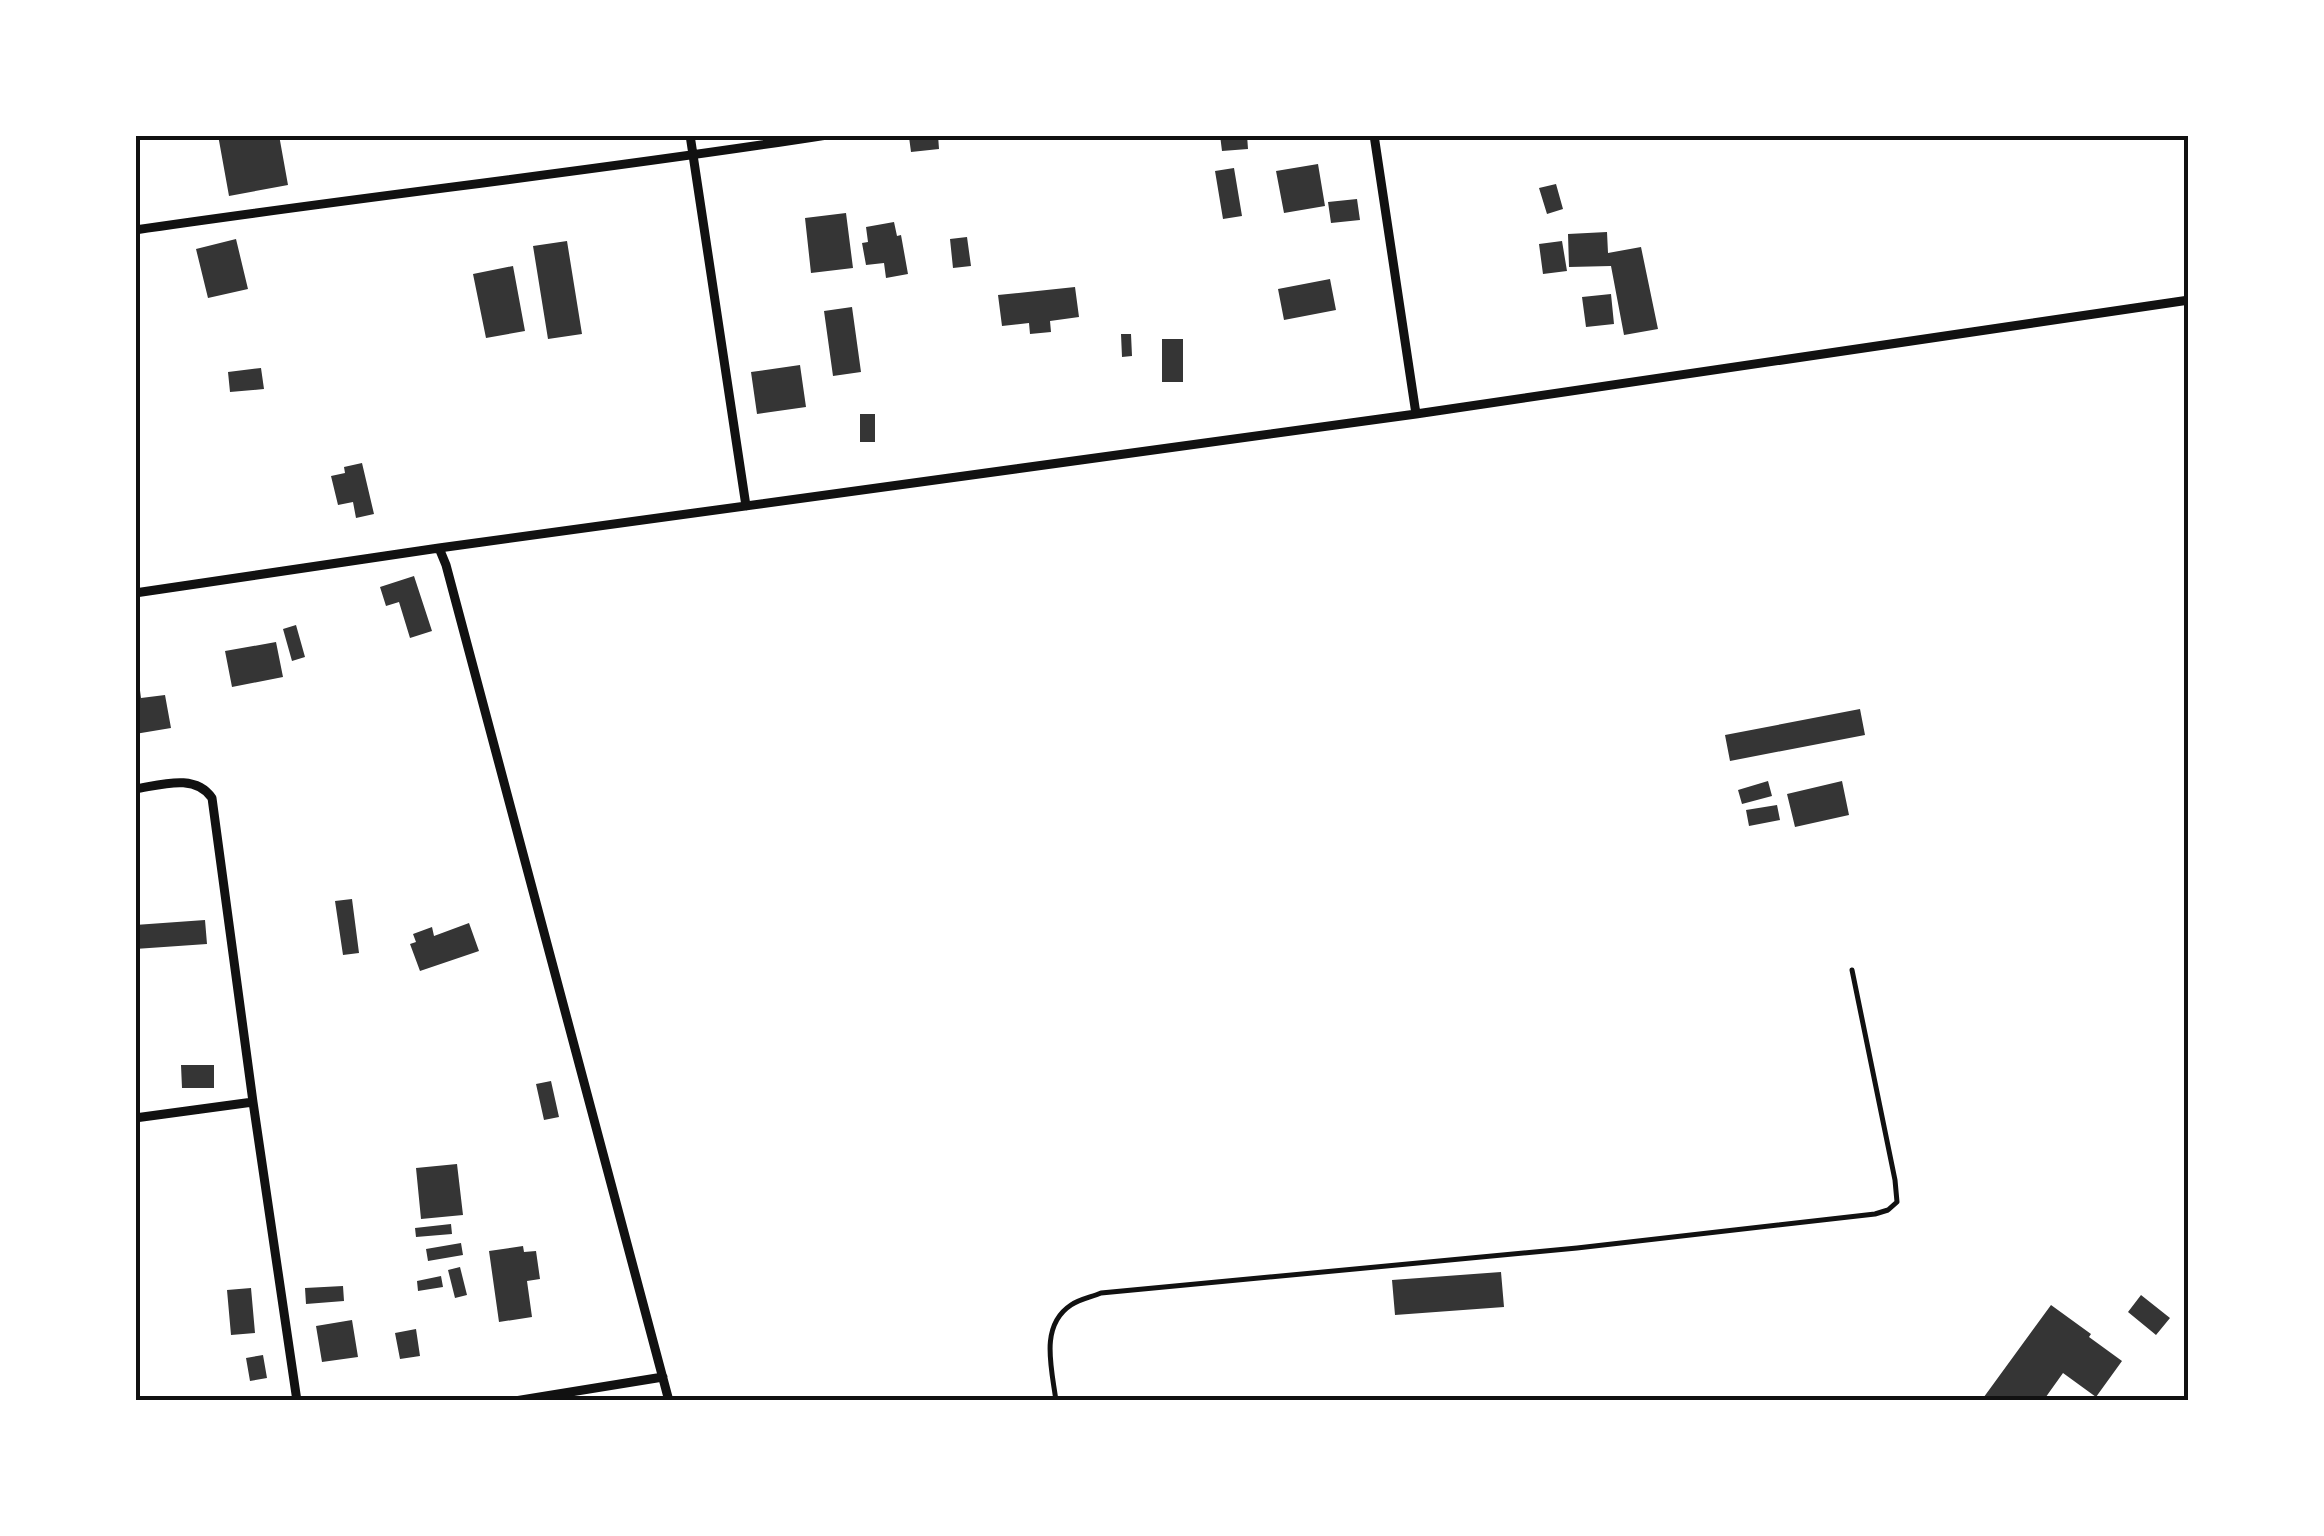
<svg xmlns="http://www.w3.org/2000/svg" width="2324" height="1536" font-family="'Roboto Condensed',sans-serif">
  <rect width="100%" height="100%" fill="#fff"/>
  <!-- building -->
  <path fill="#353535" d="M218 135H279L288 185 229 196Z
    M938 135 939 149 911 152 909 137Z
    M1220 135H1247L1248 149 1222 151Z
    M1318 164 1325 206 1284 213 1276 171Z
    M1234 168 1242 216 1223 219 1215 171Z
    M1556 184 1563 209 1547 214 1539 188Z
    M1357 199 1360 220 1331 223 1328 202Z
    M846 213 853 268 811 273 805 218Z
    M894 222 897 236 901 235 908 274 886 278 884 263 866 265 862 243 868 242 866 227Z
    M1607 232 1608 253 1641 247 1658 329 1624 335 1611 266 1569 267 1568 234Z
    M967 237 971 266 953 268 950 239Z
    M236 239 248 289 208 298 196 249Z
    M567 241 582 334 548 339 533 246Z
    M1562 241 1567 271 1543 274 1539 244Z
    M513 266 525 331 486 338 473 274Z
    M1330 279 1336 310 1284 320 1278 289Z
    M1075 287 1079 317 1050 321 1051 332 1030 334 1029 323 1002 326 998 295Z
    M1611 294 1614 324 1586 327 1582 297Z
    M852 307 861 372 833 376 824 311Z
    M1121 334H1131L1132 356 1122 357Z
    M1162 339H1183V382H1162Z
    M800 365 806 407 757 414 751 372Z
    M261 368 264 389 230 392 228 372Z
    M860 414H875V442H860Z
    M362 463 374 514 356 518 353 502 338 505 331 476 345 473 344 467Z
    M414 576 432 631 410 638 399 602 386 606 380 587Z
    M296 625 305 657 292 661 283 629Z
    M276 642 283 677 232 687 225 651Z
    M135 683H139L141 698 165 695 171 728 135 734Z
    M1860 709 1865 735 1730 761 1725 735Z
    M1768 781 1772 796 1742 804 1738 790Z
    M1842 781 1849 815 1795 827 1787 794Z
    M1777 805 1780 820 1749 826 1746 810Z
    M352 899 359 953 343 955 335 901Z
    M205 920 207 944 135 949V925Z
    M469 923 479 951 420 971 410 944 416 942 413 934 432 927 434 936Z
    M181 1065H214V1088H182Z
    M551 1081 559 1117 544 1120 536 1084Z
    M457 1164 463 1215 421 1219 416 1168Z
    M451 1224 452 1234 416 1237 415 1228Z
    M461 1243 463 1255 428 1261 426 1249Z
    M523 1246 524 1252 536 1251 540 1279 527 1281 532 1317 499 1322 489 1251Z
    M460 1267 467 1295 455 1298 448 1270Z
    M1501 1272 1504 1307 1395 1315 1392 1280Z
    M441 1276 443 1287 418 1291 417 1281Z
    M343 1286 344 1301 306 1304 305 1288Z
    M251 1288 255 1333 231 1335 227 1290Z
    M2141 1295 2170 1318 2156 1335 2128 1312Z
    M2051 1305 2091 1334 2089 1337 2122 1361 2096 1397 2063 1373 2043 1401H1981Z
    M352 1320 358 1357 322 1362 316 1326Z
    M416 1329 420 1356 400 1359 395 1333Z
    M263 1355 267 1378 250 1381 246 1358Z"/>
  <g fill="none" stroke-linecap="round" stroke-linejoin="round">
    <!-- service -->
    <path stroke="#111" stroke-width="5" d="M1056 1401C1052 1369 1039 1326 1071 1305 1080 1299 1092 1297 1101 1293L1577 1248 1875 1214 1888 1210 1897 1202 1895 1180 1852 970"/>
    <!-- minor -->
    <path stroke="#111" stroke-width="9" d="M690 135 746 506
      M1374 135 1416 414
      M135 230C365 196 597 171 827 135
      M439 548 446 565 669 1401
      M135 593 439 548 1416 414 2189 300
      M135 789C161 785 195 773 212 798L253 1102 297 1401
      M135 1118 253 1102
      M515 1401 663 1377"/>
  </g>
  <!-- border -->
  <rect width="2324" height="1536" fill="none" stroke="#ffffff" stroke-width="275"/>
  <rect x="138" y="138" width="2048" height="1260" fill="none" stroke="#111" stroke-width="4"/>
</svg>
